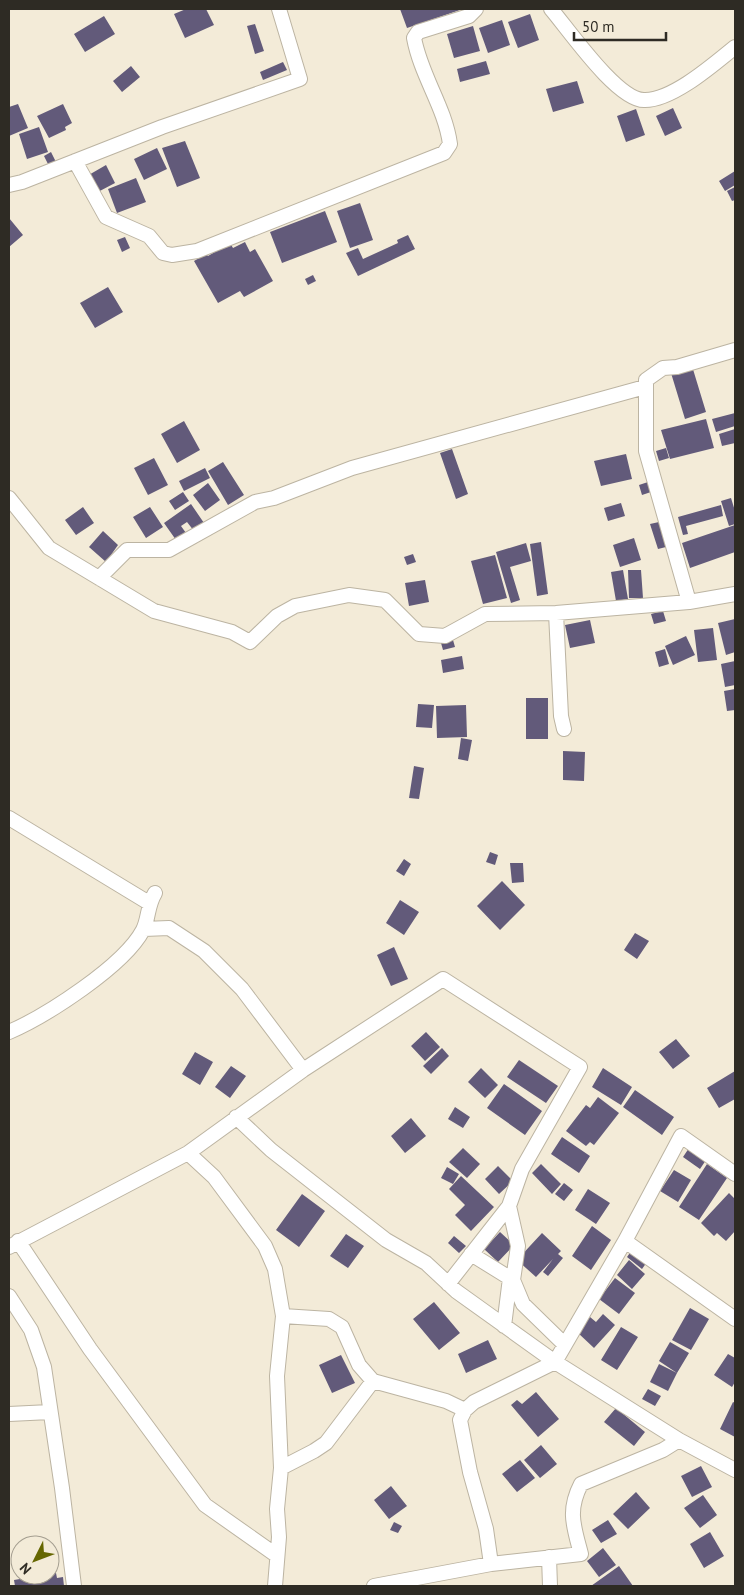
<svg xmlns="http://www.w3.org/2000/svg" width="744" height="1595" font-family="'PT Sans',sans-serif">
  <rect width="100%" height="100%" fill="#f3ebd8"/>
  <!-- building -->
  <path fill="#625a7a" d="M186 9H206L214 25 185 38 174 14Z
    M400 9H459L460 10 407 28Z
    M530 14 539 40 518 48 508 22Z
    M104 16 115 34 85 52 74 34Z
    M502 20 510 45 488 53 479 28Z
    M255 24 264 51 255 54 247 26Z
    M473 26 480 51 454 58 447 34Z
    M486 61 490 74 460 82 457 69Z
    M283 62 287 70 263 80 260 72Z
    M131 66 140 77 122 92 113 81Z
    M577 81 584 103 553 112 546 89Z
    M18 104 28 128 9 136V107Z
    M63 104 72 123 65 127 66 130 49 138 37 116Z
    M673 108 682 128 665 136 656 116Z
    M636 109 645 135 626 142 617 116Z
    M39 127 48 152 27 159 19 134Z
    M185 141 200 178 177 187 162 148Z
    M157 148 167 169 144 180 134 159Z
    M51 152 56 162 49 166 44 156Z
    M106 165 115 183 96 193 87 176Z
    M735 171V185L725 191 719 181Z
    M136 178 146 202 117 213 108 189Z
    M735 187V200L732 201 727 191Z
    M360 203 373 240 350 248 337 211Z
    M325 211 337 242 282 263 270 232Z
    M9 218 23 235 9 247Z
    M408 235 415 249 358 276 346 253 358 248 363 259 398 243 397 240Z
    M125 237 130 248 122 252 117 240Z
    M245 242 250 252 255 249 273 281 244 297 240 291 218 303 194 261 206 254 208 256 230 243 233 248Z
    M313 275 316 281 308 285 305 279Z
    M108 287 123 312 95 328 80 303Z
    M692 366 706 412 685 419 671 373Z
    M735 413V426L716 432 712 419Z
    M706 419 714 448 670 459 661 430Z
    M184 421 200 450 177 463 161 434Z
    M735 429V443L722 446 719 434Z
    M666 448 669 458 659 461 656 451Z
    M452 449 468 494 456 499 440 453Z
    M626 454 632 479 601 486 594 461Z
    M154 458 168 485 148 495 134 468Z
    M223 462 244 495 228 505 208 471Z
    M205 468 210 478 184 491 179 481Z
    M651 481 654 491 642 495 639 485Z
    M208 483 220 500 205 511 193 495Z
    M183 492 189 501 175 510 169 501Z
    M731 498 735 511V524L729 526 721 501Z
    M621 503 625 516 608 521 604 508Z
    M191 504 204 523 194 531 187 522 181 526 186 533 176 540 164 523Z
    M721 505 723 516 686 526 688 534 683 535 678 517Z
    M83 507 94 523 76 535 65 520Z
    M150 507 163 527 146 538 133 517Z
    M659 522 666 547 658 549 650 524Z
    M735 525V552L690 568 682 543Z
    M103 531 118 545 106 562 89 547Z
    M634 538 641 560 620 567 613 545Z
    M541 542 548 594 537 596 530 544Z
    M526 543 531 561 510 567 520 600 511 603 496 552Z
    M413 554 416 562 407 565 404 557Z
    M495 555 507 598 483 604 471 561Z
    M623 570 628 599 616 601 611 572Z
    M628 570H641L643 598H629Z
    M425 580 429 602 409 606 405 583Z
    M663 611 666 621 654 624 651 614Z
    M735 619V652L726 655 718 623Z
    M590 620 595 643 570 648 565 625Z
    M713 628 717 660 698 662 694 630Z
    M686 636 695 655 673 665 665 646Z
    M453 640 455 647 443 650 441 643Z
    M665 649 669 664 659 667 655 652Z
    M462 656 464 669 443 673 441 660Z
    M735 661V685L725 687 721 664Z
    M735 689V710L727 711 724 691Z
    M526 698H548V739H526Z
    M418 704 434 705 432 728 416 727Z
    M466 705 467 737 437 738 436 706Z
    M461 738 472 740 468 761 458 759Z
    M563 751 585 752 584 781 563 780Z
    M414 766 424 768 419 799 409 798Z
    M490 852 498 855 495 865 486 862Z
    M404 859 411 864 404 876 396 871Z
    M510 863H523L524 882 512 883Z
    M502 881 525 905 500 930 477 906Z
    M400 900 419 912 404 935 386 923Z
    M635 933 649 941 637 959 624 950Z
    M394 947 408 979 391 986 377 955Z
    M426 1032 440 1047 425 1061 411 1046Z
    M676 1039 690 1056 673 1069 659 1052Z
    M442 1048 449 1056 431 1074 423 1066Z
    M195 1052 213 1062 200 1085 182 1074Z
    M519 1060 558 1086 546 1103 507 1077Z
    M231 1066 246 1076 230 1098 215 1087Z
    M481 1068 498 1085 485 1098 468 1082Z
    M603 1068 632 1087 621 1105 592 1087Z
    M735 1071V1099L719 1108 707 1088Z
    M504 1084 542 1111 525 1135 487 1108Z
    M635 1090 674 1117 662 1135 623 1107Z
    M598 1097 619 1113 594 1145 590 1142 586 1146 566 1131 586 1105 590 1108Z
    M455 1107 470 1117 463 1128 448 1119Z
    M411 1118 426 1136 405 1153 391 1136Z
    M562 1137 590 1156 579 1173 551 1154Z
    M463 1148 480 1164 467 1178 449 1162Z
    M689 1148 706 1160 700 1169 683 1157Z
    M541 1164 561 1184 552 1194 532 1173Z
    M707 1164 727 1178 699 1220 679 1207Z
    M498 1166 513 1181 499 1194 485 1179Z
    M447 1167 459 1174 453 1184 441 1178Z
    M674 1170 691 1180 678 1202 660 1191Z
    M461 1176 494 1207 471 1231 455 1215 465 1205 449 1189Z
    M564 1183 573 1190 564 1201 555 1194Z
    M588 1189 610 1203 596 1224 575 1210Z
    M729 1193 735 1199V1231L726 1241 717 1233 714 1236 701 1223Z
    M302 1194 325 1211 299 1247 276 1230Z
    M592 1226 611 1240 591 1270 572 1256Z
    M500 1232 514 1245 498 1262 484 1249Z
    M542 1233 561 1251 558 1254 563 1258 548 1276 543 1272 553 1259 536 1277 517 1260Z
    M346 1234 364 1246 348 1268 330 1256Z
    M454 1236 466 1246 459 1253 448 1243Z
    M632 1250 647 1262 642 1269 627 1257Z
    M629 1260 645 1274 632 1289 617 1275Z
    M615 1278 635 1293 619 1314 599 1299Z
    M434 1302 460 1333 439 1350 413 1319Z
    M690 1308 709 1319 691 1350 672 1340Z
    M603 1314 615 1325 594 1348 577 1332 590 1317 596 1322Z
    M621 1327 638 1337 617 1370 601 1360Z
    M488 1340 497 1359 466 1373 458 1354Z
    M670 1342 689 1353 677 1373 659 1361Z
    M728 1354 735 1358V1382L732 1387 714 1375Z
    M341 1355 355 1383 332 1393 319 1365Z
    M659 1364 677 1373 668 1391 650 1382Z
    M648 1389 661 1396 655 1406 642 1399Z
    M536 1392 559 1419 538 1437 511 1405 517 1400 522 1404Z
    M733 1402 735 1403V1437L720 1429Z
    M616 1408 645 1432 634 1446 604 1422Z
    M541 1445 557 1464 540 1478 524 1460Z
    M520 1460 535 1478 517 1492 502 1474Z
    M701 1466 712 1487 692 1497 681 1476Z
    M391 1486 407 1506 389 1519 374 1500Z
    M636 1492 650 1508 628 1529 613 1514Z
    M703 1495 717 1515 700 1528 684 1508Z
    M608 1520 617 1534 601 1543 592 1530Z
    M394 1522 402 1526 398 1533 390 1530Z
    M710 1532 724 1556 704 1568 690 1544Z
    M603 1548 616 1565 599 1577 587 1561Z
    M619 1566 633 1586H591Z
    M56 1573 57 1578 63 1577 64 1586H15L14 1580Z"/>
  <g fill="none" stroke-linecap="round" stroke-linejoin="round">
    <!-- street casing -->
    <g stroke="#bcb4a2" stroke-width="16">
      <path id="street" d="M551 9C569 30 617 100 644 100 672 101 714 64 735 47
        M75 161 106 217 149 236 163 253 172 255 197 251 444 153 450 144C445 107 421 76 414 38L418 32 469 16 476 9
        M9 185 22 182 162 127 300 79 279 9
        M9 498 49 548 154 611 232 632 250 642 277 616 295 606 349 595 385 600 419 634 445 636 485 614 556 613 689 602 735 594
        M99 578 127 550H169L255 502 274 498 352 468 645 387
        M689 602 646 451V380L663 368 677 367 735 350
        M556 613 561 716 564 729
        M9 818 149 903
        M144 929 169 928 204 951 242 989 303 1070
        M9 1032C46 1016 124 966 143 930 149 918 147 906 155 893
        M236 1117 271 1150 386 1240 426 1263 456 1291 555 1362 679 1440 735 1470
        M188 1153 214 1177 265 1246 275 1269 283 1316 277 1376 281 1468 277 1509 279 1537 275 1586
        M18 1241 90 1349 205 1505 276 1555
        M625 1241 735 1319
        M9 1247 188 1153 303 1070 443 979 580 1067 522 1169 509 1206 518 1246 513 1280 523 1304 564 1344
        M471 1254 513 1280
        M448 1284 509 1206
        M9 1296 31 1330 44 1367 62 1488 74 1586
        M283 1316 329 1319 342 1327 359 1365 373 1381 446 1401 465 1410
        M504 1326 510 1278
        M9 1414 50 1412
        M281 1468 314 1451 326 1443 373 1381
        M549 1557 550 1586
        M491 1564 486 1529 470 1472 460 1420 465 1410 474 1402 555 1362 625 1241 681 1136 735 1174
        M374 1586 491 1564 581 1554C574 1527 567 1511 581 1484L663 1450 679 1440"/>
    </g>
    <!-- street -->
    <use href="#street" stroke="#fff" stroke-width="14"/>
  </g>
  <!-- border -->
  <rect width="744" height="1595" fill="none" stroke="#2e2b24" stroke-width="20"/>
  <!-- north arrow -->
  <g transform="translate(35 1560) rotate(228)"><circle r="24" fill="#f3ebd8" stroke="#a49e90"/>
  <path d="M0-4L9 19L0 12L-9 19Z" fill="#656600"/>
  <text y="-8" font-size="14" font-weight="bold" text-anchor="middle" fill="#2e2b24">N</text>
  </g>
  <!-- scale -->
  <path d="M574 32v8h92v-8" fill="none" stroke="#2e2b24" stroke-width="2.5"/>
  <text x="582" y="32" font-size="15" fill="#2e2b24" stroke="#f3ebd8" stroke-width="4" paint-order="stroke">50 m</text>
</svg>
